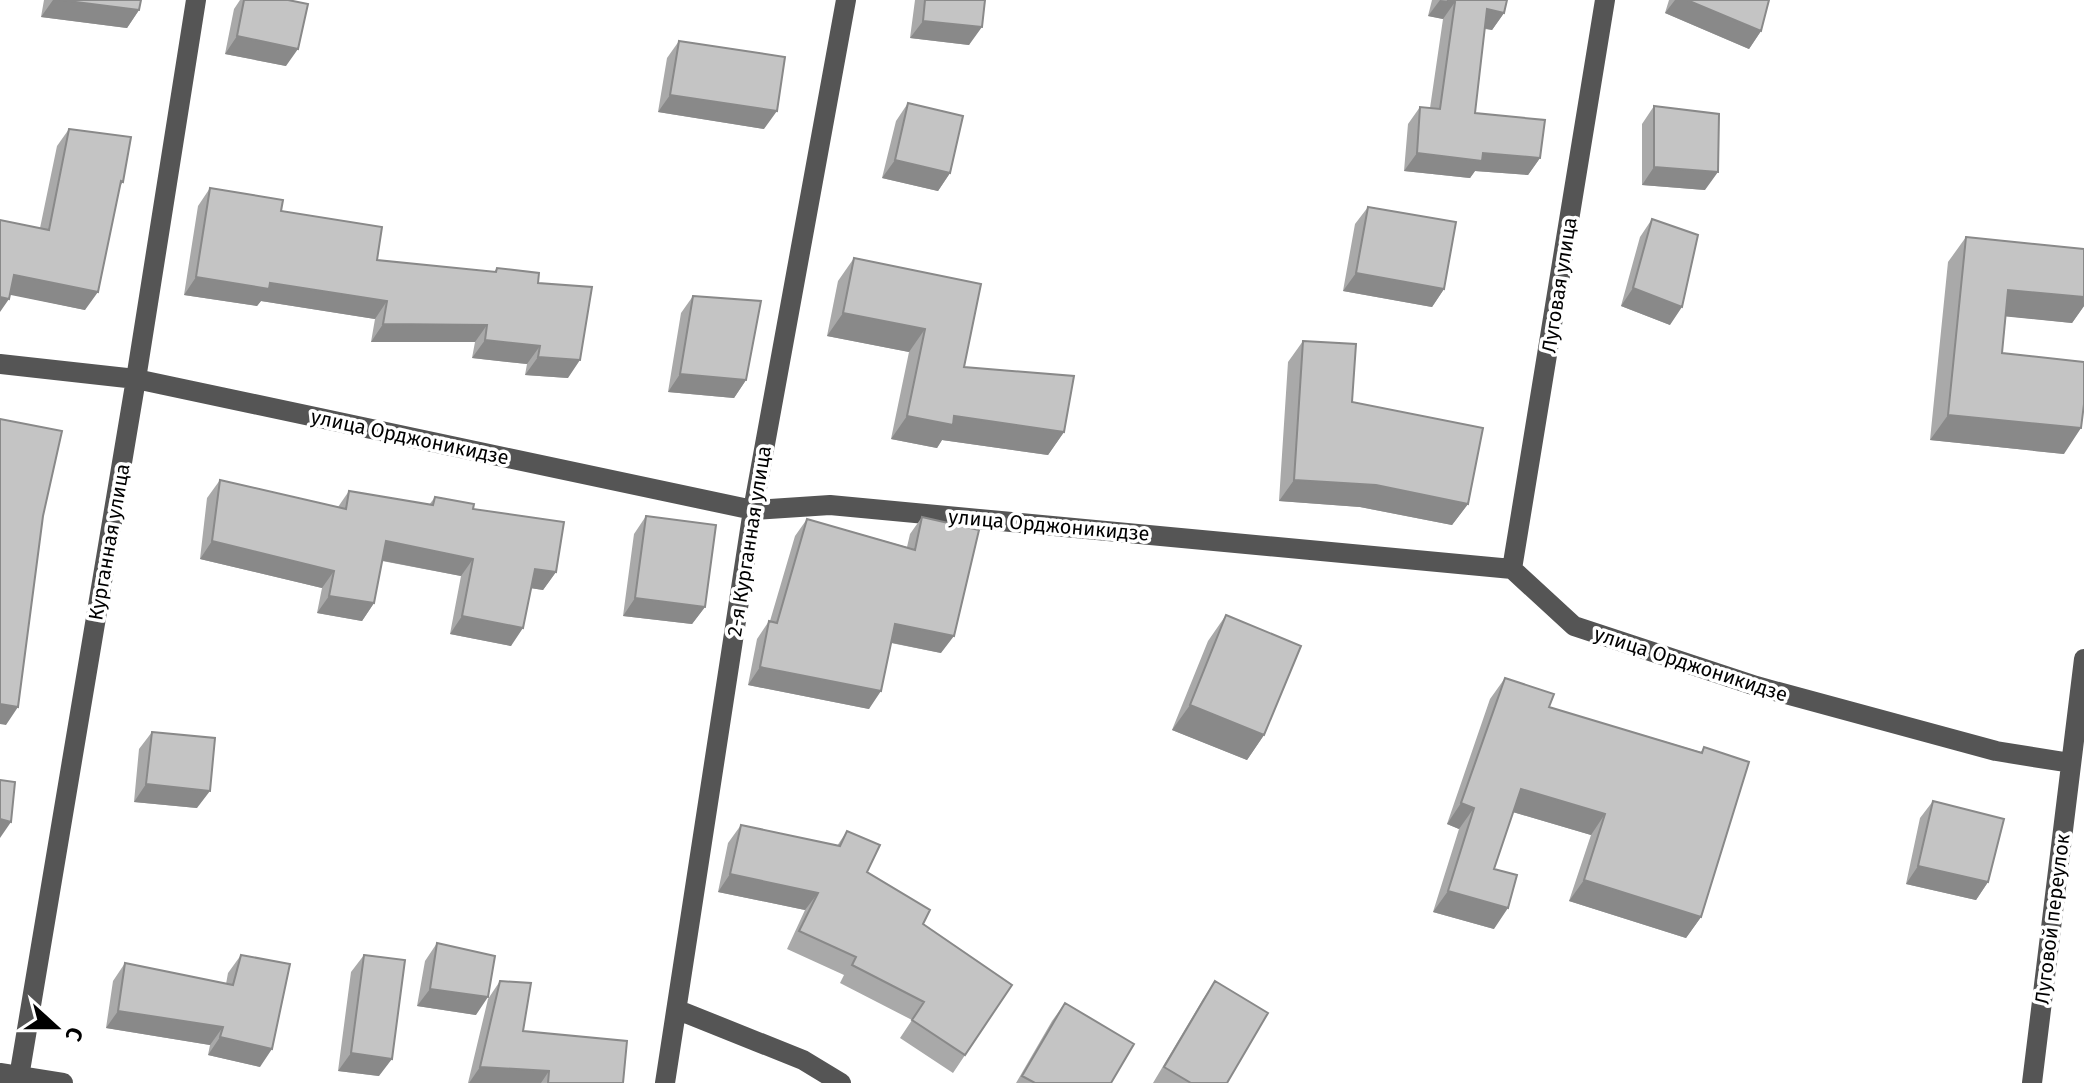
<svg xmlns="http://www.w3.org/2000/svg" width="2084" height="1083" font-family="'Fira Sans',sans-serif">
  <rect width="100%" height="100%" fill="#fff"/>
  <g fill="none" stroke-linecap="round" stroke-linejoin="round">
    <!-- minor -->
    <path stroke="#555" stroke-width="20" d="M0 364 136 379 753 510 830 505 1512 569 1574 626 1756 686 1996 751 2071 763
      M1512 569 1605 0
      M678 1010 803 1060 841 1083
      M0 1073 63 1083
      M18 1083 136 379 196 0
      M665 1083 753 510 846 0
      M2032 1083 2084 659"/>
  </g>
  <!-- wall -->
  <path fill="#a9a9a9" d="M44 0H141L139 10 127 28 41 17Z
    M240 0H288L286 66 225 54 234 9Z
    M915 0H985L969 45 910 38Z
    M1432 0H1507L1504 13 1492 30 1485 29 1475 113 1540 158 1528 175 1475 171 1470 178 1404 171 1408 124 1420 107 1430 108 1443 19 1428 16Z
    M1669 0H1769L1761 31 1749 49 1665 13Z
    M679 41 764 129 658 112 667 58Z
    M908 103 950 173 938 191 882 178 896 121Z
    M1654 106 1705 190 1642 185V124Z
    M69 129 123 182 120 186 85 310 10 294 40 228 57 146Z
    M210 188 281 211 377 260 494 272 497 268 538 283 568 378 525 375 527 364 472 358 475 342H371L375 319 261 301 257 306 184 295 198 206Z
    M1368 207 1444 289 1432 307 1343 291 1355 224Z
    M1652 219 1670 325 1621 306 1640 237Z
    M1966 237 2084 249V306L2072 323 2006 316 2002 353 2064 454 1930 440 1948 262Z
    M854 258 964 367 1064 432 1048 455 942 440 937 448 891 439 909 352 827 336 838 281Z
    M693 296 746 380 734 398 668 392 681 313Z
    M1303 341 1352 402 1468 504 1452 525 1360 507 1279 501 1288 362Z
    M220 480 338 507 349 491 429 505 435 497 473 509 556 572 543 590 531 588 511 646 450 634 461 576 382 561 374 603 362 621 317 613 322 588 200 559 207 498Z
    M646 516 705 607 692 624 623 616 634 534Z
    M922 517 941 653 891 643 869 709 748 685 757 639 769 621H770L795 536 807 519 907 547 910 534Z
    M1226 615 1264 735 1247 760 1172 730 1208 641Z
    M1505 678 1549 707 1701 752 1704 747 1701 917 1686 938 1569 901 1591 835 1513 812 1494 869V929L1433 912 1459 829 1447 824 1490 699Z
    M152 732 197 808 134 802 139 749Z
    M1933 801 1988 882 1976 900 1906 884 1920 818Z
    M741 825 837 846 847 831 867 872 923 924 1012 985 953 1073 900 1038 912 1020 840 983 844 975 787 949 805 910 718 892 728 843Z
    M437 943 476 1015 417 1006 425 961Z
    M241 955 260 1067 208 1055 210 1045 106 1028 113 981 125 963 226 984 228 973Z
    M364 955 379 1076 338 1071 351 972Z
    M500 981 523 1031 623 1083H468L488 999Z
    M1215 981 1227 1083H1153L1203 999Z
    M1065 1003 1111 1083H1016L1052 1021Z"/>
  <!-- shaded-wall -->
  <path fill="#898989" d="M53 0H60L139 10 127 28 41 17Z
    M1440 0 1455 2 1443 19 1428 16Z
    M1675 0H1687L1761 31 1749 49 1665 13Z
    M1487 9 1504 13 1492 30 1474 26Z
    M923 21 982 27 969 45 910 38Z
    M237 36 298 49 286 66 225 54Z
    M670 95 777 111 764 129 658 112Z
    M1417 153H1483L1540 158 1528 175 1475 171 1470 178 1404 171Z
    M895 160 950 173 938 191 882 178Z
    M1654 167 1718 172 1705 190 1642 185Z
    M1356 273 1444 289 1432 307 1343 291Z
    M14 275 98 292 85 310 1 293Z
    M196 277 270 283 387 301 375 319 261 301 257 306 184 295Z
    M1633 288 1682 307 1670 325 1621 306Z
    M2008 290 2084 297V306L2072 323 1991 315Z
    M0 297 9 299 0 312Z
    M843 313 925 329 909 352 827 336Z
    M383 324 487 325 475 342H371Z
    M485 340 540 346 527 364 472 358Z
    M538 357 580 360 568 378 525 375Z
    M680 374 746 380 734 398 668 392Z
    M1948 415 2081 428 2064 454 1930 440Z
    M907 416H954L1064 432 1048 455 942 440 937 448 891 439Z
    M1294 480 1376 485 1468 504 1452 525 1360 507 1279 501Z
    M212 541 334 571 322 588 200 559Z
    M386 541 473 559 461 576 374 559Z
    M535 569 556 572 543 590 523 587Z
    M329 596 374 603 362 621 317 613Z
    M635 598 705 607 692 624 623 616Z
    M462 616 523 628 511 646 450 634Z
    M895 624 954 636 941 653 883 641Z
    M760 667 881 691 869 709 748 685Z
    M0 704 18 707 6 725 0 724Z
    M1190 705 1264 735 1247 760 1172 730Z
    M146 784 210 791 197 808 134 802Z
    M1521 789 1605 814 1591 835 1506 810Z
    M1461 803 1474 808 1459 829 1447 824Z
    M0 819 11 822 0 838Z
    M1918 866 1988 882 1976 900 1906 884Z
    M730 874 818 893 805 910 718 892Z
    M1584 880 1701 917 1686 938 1569 901Z
    M1448 891 1508 908 1494 929 1433 912Z
    M430 989 488 997 476 1015 417 1006Z
    M118 1011 223 1027 210 1045 106 1028Z
    M220 1037 272 1049 260 1067 208 1055Z
    M351 1053 392 1059 379 1076 338 1071Z
    M480 1067 549 1071 541 1083H469Z"/>
  <!-- building -->
  <path fill="#c4c4c4" stroke="#898989" stroke-width="2" d="M60 0H141L139 10Z
    M244 0H288L308 4 298 49 237 36Z
    M925 0H985L982 27 923 21Z
    M1447 0H1507L1504 13 1487 9 1475 113 1545 120 1540 158 1483 153 1482 161 1417 153 1420 107 1440 109 1455 2Z
    M1687 0H1769L1761 31Z
    M679 41 785 57 777 111 670 95Z
    M908 103 963 116 950 173 895 160Z
    M1654 106 1719 114 1718 172 1654 167Z
    M69 129 131 137 123 182 121 181 98 292 14 275 9 299 0 297V220L49 230Z
    M210 188 283 200 281 211 382 227 377 260 496 272 497 268 539 273 538 283 592 287 580 360 538 357 540 346 485 340 487 325 383 324 387 301 270 283 269 289 196 277Z
    M1368 207 1456 222 1444 289 1356 273Z
    M1652 219 1698 235 1682 307 1633 288Z
    M1966 237 2084 249V297L2008 290 2002 353 2084 362V404L2081 428 1948 415Z
    M854 258 981 284 964 367 1074 376 1064 432 954 416 953 425 907 416 925 329 843 313Z
    M693 296 761 301 746 380 680 374Z
    M1303 341 1356 344 1352 402 1483 428 1468 504 1376 485 1294 480Z
    M0 419 62 431 43 516 18 707 0 704Z
    M220 480 346 509 349 491 433 505 435 497 474 504 473 509 564 522 556 572 535 569 523 628 462 616 473 559 386 541 374 603 329 596 334 571 212 541Z
    M646 516 716 525 705 607 635 598Z
    M922 517 979 530 954 636 895 624 881 691 760 667 769 621 777 623 807 519 915 550Z
    M1226 615 1301 646 1264 735 1190 705Z
    M1505 678 1554 694 1549 707 1702 753 1704 747 1749 762 1701 917 1584 880 1605 814 1521 789 1494 869 1517 875 1508 908 1448 891 1474 808 1461 803Z
    M152 732 215 738 210 791 146 784Z
    M0 780 15 782 11 822 0 819Z
    M1933 801 2004 819 1988 882 1918 866Z
    M741 825 840 846 847 831 880 845 867 872 930 910 923 924 1012 985 965 1055 912 1020 924 1002 852 965 856 957 799 931 818 893 730 874Z
    M437 943 495 956 488 997 430 989Z
    M241 955 290 964 272 1049 220 1037 223 1027 118 1011 125 963 233 985Z
    M364 955 405 960 392 1059 351 1053Z
    M500 981 531 983 523 1031 627 1041 623 1083H548L549 1071 480 1067Z
    M1215 981 1268 1013 1227 1083H1191L1164 1067Z
    M1065 1003 1134 1044 1111 1083H1035L1022 1076Z"/>
  <g text-anchor="middle" dominant-baseline="central" stroke-width="7" stroke-linejoin="round" paint-order="stroke">
    <!-- street labels -->
    <g font-size="20" fill="#000" stroke="#fff">
      <text transform="translate(1559 285) rotate(-81)">Луговая улица</text>
      <text transform="translate(410 437) rotate(12)">улица Орджоникидзе</text>
      <text transform="translate(1049 525) rotate(5)">улица Орджоникидзе</text>
      <text transform="translate(749 541) rotate(-81)">2-я Курганная улица</text>
      <text transform="translate(109 542) rotate(-80)">Курганная улица</text>
      <text transform="translate(1691 664) rotate(18)">улица Орджоникидзе</text>
      <text transform="translate(2052 919) rotate(-83)">Луговой переулок</text>
    </g>
  </g>
  <!-- north arrow -->
  <g transform="translate(56 1027) rotate(111)" stroke="#ffffff" stroke-width="6" paint-order="stroke">
  <path d="M0-6L14 30L0 20L-14 30Z" fill="#000000"/>
  <text y="-12" font-size="22" font-weight="bold" text-anchor="middle" fill="#000000">С</text>
  </g>
</svg>
